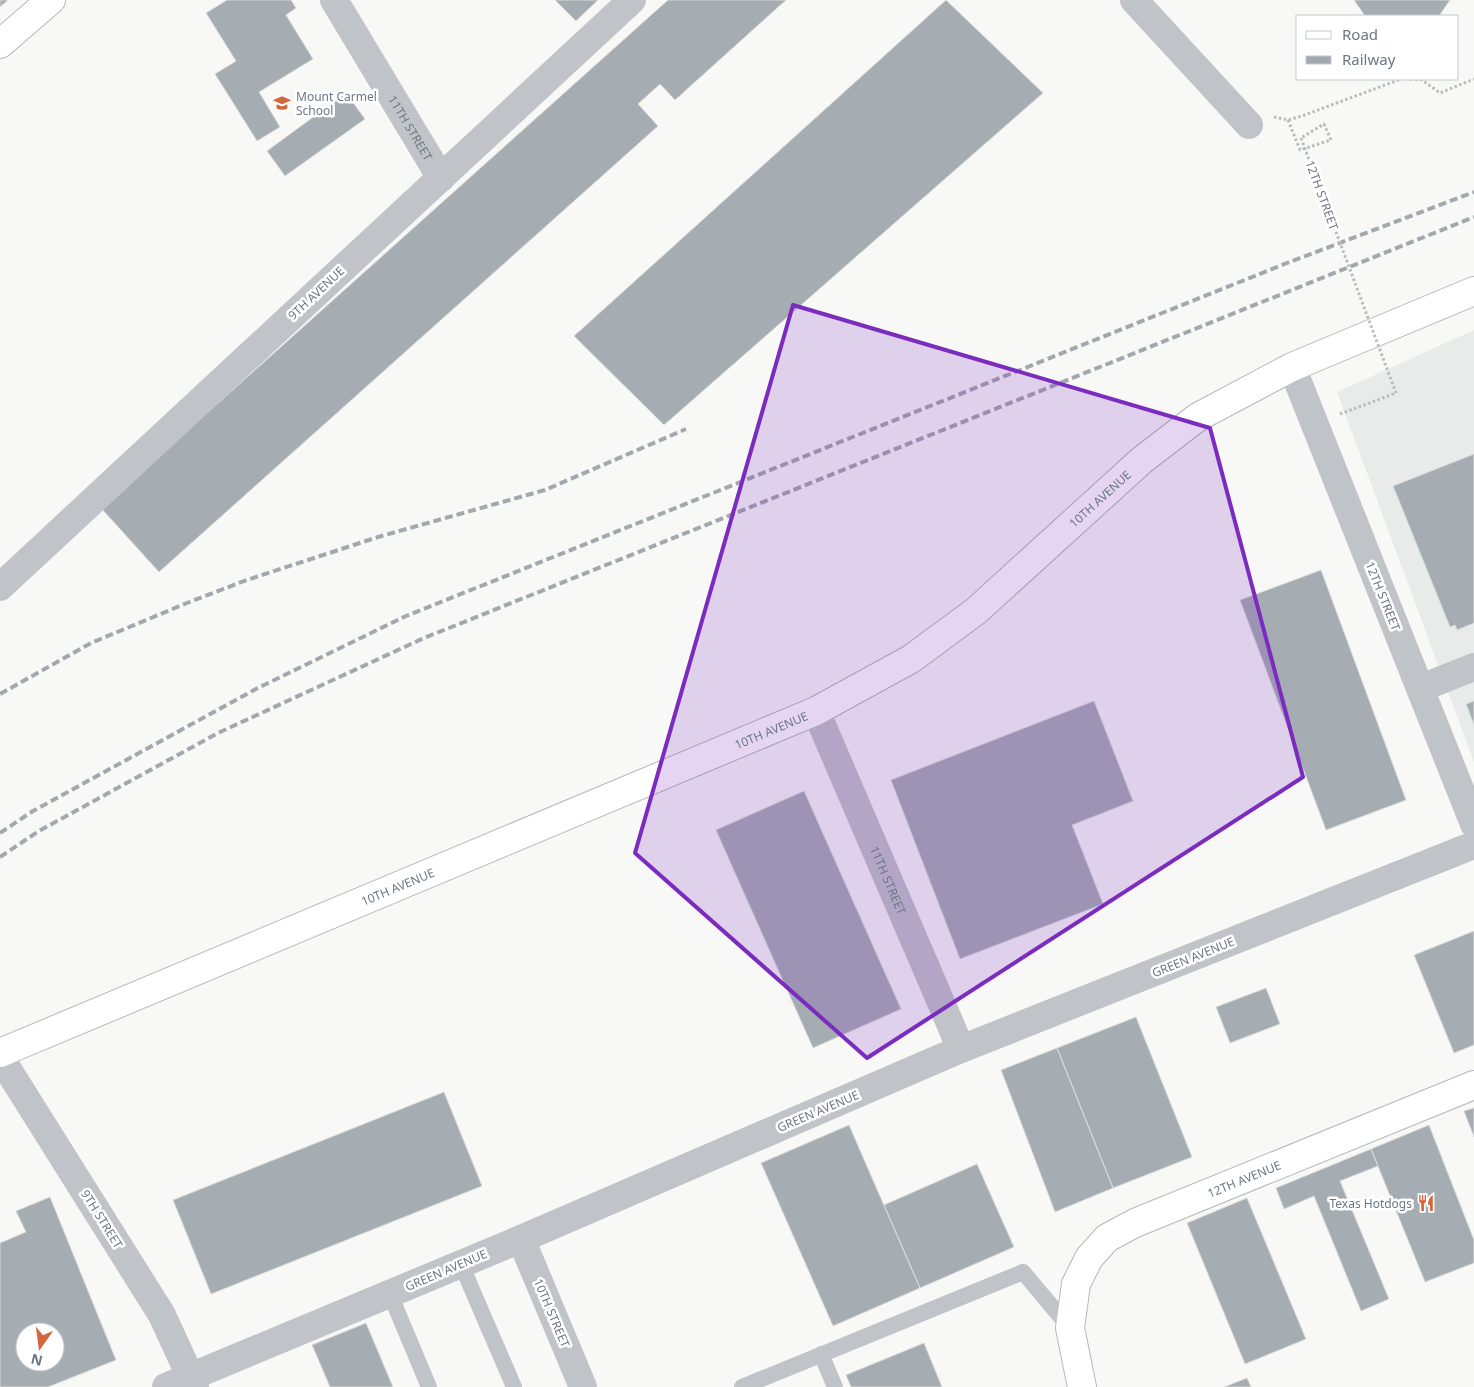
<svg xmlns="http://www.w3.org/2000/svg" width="1474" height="1387" font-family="'Noto Sans',sans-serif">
  <rect width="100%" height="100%" fill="#f8f9f7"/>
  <!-- built -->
  <path fill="#e9eaea" d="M1474 330V762L1337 392Z"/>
  <!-- building -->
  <path fill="#a5adb3" stroke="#dadad9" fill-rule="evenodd" d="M0 0H8L0 7Z
    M227 0H291L296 8 286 15 313 59 259 92 280 127 257 141 215 74 236 61 206 13Z
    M555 0H598L576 21Z
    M668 0H786L675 100 660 84 638 104 658 126 159 572 101 508Z
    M946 0 1043 93 664 425 574 336Z
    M1354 0H1450L1439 16H1365Z
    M346 93 365 119 285 176 267 151Z
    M1474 454V623L1457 630 1455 625 1450 627 1393 486Z
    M1321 570 1406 800 1326 830 1240 600Z
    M1094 701 1133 801 1072 825 1103 904 960 959 891 780Z
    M1474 701V725L1466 704Z
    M804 791 901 1009 813 1048 716 830Z
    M1474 931V1045L1454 1053 1414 955Z
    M1266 988 1280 1024 1230 1043 1216 1007Z
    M1136 1017 1192 1157 1113 1188 1057 1048Z
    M1057 1048 1113 1188 1055 1212 1001 1070Z
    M444 1092 482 1186 211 1294 173 1200Z
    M1474 1108V1137L1464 1111Z
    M849 1125 920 1288 833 1326 761 1163Z
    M1429 1125 1474 1240V1263L1425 1282 1371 1149Z
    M1371 1149 1378 1166 1340 1181 1389 1299 1361 1311 1314 1196 1284 1209 1276 1188Z
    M977 1164 1014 1247 920 1288 884 1205Z
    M50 1197 116 1360 48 1387H0V1243L26 1232 16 1211ZM25 1332H55V1362H25Z
    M1247 1198 1306 1339 1245 1364 1187 1223Z
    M366 1323 393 1387H330L312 1345Z
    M924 1343 942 1387H851L846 1375Z
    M1247 1378 1251 1387H1224Z"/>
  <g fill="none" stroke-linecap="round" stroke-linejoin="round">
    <!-- secondary casing -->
    <g stroke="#b3b8bd" stroke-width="30">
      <path id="secondary" d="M0 44 51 0"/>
    </g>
    <!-- primary casing -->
    <g stroke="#b4b8bc" stroke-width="30">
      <g id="primary">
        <path id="s3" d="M0 1053 816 711 911 659 976 611 1142 460 1198 417 1292 367 1474 291"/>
        <path id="s4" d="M1082 1387 1070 1328 1076 1284 1089 1258 1107 1238 1135 1223 1474 1085"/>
      </g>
    </g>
    <!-- path -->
    <path stroke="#b9bcbf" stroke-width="3" stroke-dasharray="2.5 2.5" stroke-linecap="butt" d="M1410 79 1422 80 1440 93 1474 79
      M1274 117 1288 120 1302 116 1401 79
      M1288 120 1300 150 1331 140 1324 124 1301 138
      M1340 414 1396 393"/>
    <!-- lane -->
    <path stroke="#c0c4c8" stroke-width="16" d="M461 1264 514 1387
      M390 1294 429 1387
      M821 1354 835 1387
      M742 1387 1023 1272 1070 1328"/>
    <!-- street -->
    <g stroke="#c0c4c8" stroke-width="28">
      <path id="s1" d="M334 0 441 178"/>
      <path d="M1134 0 1249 125"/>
      <path d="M1292 367 1474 824"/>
      <path d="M0 587 632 0"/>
      <path d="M1421 688 1474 667"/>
      <path id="s2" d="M816 711 961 1049"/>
      <path d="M0 1057 162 1315 195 1387"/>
      <path d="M521 1239 583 1387"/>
      <path d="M166 1387 521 1239 961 1049 1474 845"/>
    </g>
    <!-- secondary -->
    <use href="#secondary" stroke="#fff" stroke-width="28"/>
    <!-- primary -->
    <use href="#primary" stroke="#fff" stroke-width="28"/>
    <!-- rail -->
    <path stroke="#a2a8ae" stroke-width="4" stroke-dasharray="8 4" stroke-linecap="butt" d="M0 694 91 643 187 603 244 581 378 537 545 490 686 429
      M0 833 33 811 256 689 406 616 1287 263 1474 192
      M0 857 39 831 218 733 424 638 1474 217"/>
    <!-- path-bridge -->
    <path stroke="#b9bcbf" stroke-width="3" stroke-dasharray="2.5 2.5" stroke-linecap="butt" d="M1301 138 1396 393"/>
  </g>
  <!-- marked area -->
  <path fill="#7b2cbf" fill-opacity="0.2" stroke="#7b2cbf" stroke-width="4" stroke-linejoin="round" d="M793 305 1210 428 1303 777 867 1058 635 853Z"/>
  <!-- icons -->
  <defs>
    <g id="school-bare" transform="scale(1.35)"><path d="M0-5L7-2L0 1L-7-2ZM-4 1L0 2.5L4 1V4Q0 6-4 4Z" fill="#d4663b" stroke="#fff" stroke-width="2.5" paint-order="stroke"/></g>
    <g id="restaurant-bare" transform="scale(1.35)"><path d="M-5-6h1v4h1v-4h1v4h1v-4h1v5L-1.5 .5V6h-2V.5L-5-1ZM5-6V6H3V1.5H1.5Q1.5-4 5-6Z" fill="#d4663b" stroke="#fff" stroke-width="2.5" paint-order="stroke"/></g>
  </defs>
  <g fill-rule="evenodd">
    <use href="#school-bare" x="282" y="103"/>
    <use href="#restaurant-bare" x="1426" y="1203"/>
  </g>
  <g text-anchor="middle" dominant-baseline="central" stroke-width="5" stroke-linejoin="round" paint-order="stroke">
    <!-- poi labels -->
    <g font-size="12" fill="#6a7885" stroke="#fff" text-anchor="start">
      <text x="296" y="96">Mount Carmel<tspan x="296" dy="14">School</tspan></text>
      <text x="1412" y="1203" text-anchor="end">Texas Hotdogs</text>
    </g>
    <!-- street labels -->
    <g font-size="12" fill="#6a7885" stroke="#fff">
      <text stroke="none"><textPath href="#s1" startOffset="149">11TH STREET</textPath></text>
      <text transform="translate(1322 195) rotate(70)">12TH STREET</text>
      <text transform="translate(316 293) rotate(-43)">9TH AVENUE</text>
      <text stroke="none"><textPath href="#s3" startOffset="1241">10TH AVENUE</textPath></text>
      <text transform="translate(1383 596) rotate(68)">12TH STREET</text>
      <text stroke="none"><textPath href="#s3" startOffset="836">10TH AVENUE</textPath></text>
      <text stroke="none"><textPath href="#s2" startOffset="184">11TH STREET</textPath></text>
      <text stroke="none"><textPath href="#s3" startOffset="431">10TH AVENUE</textPath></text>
      <text transform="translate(1193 957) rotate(-22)">GREEN AVENUE</text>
      <text transform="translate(818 1111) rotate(-23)">GREEN AVENUE</text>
      <text stroke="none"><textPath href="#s4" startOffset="310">12TH AVENUE</textPath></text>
      <text transform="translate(102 1219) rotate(58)">9TH STREET</text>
      <text transform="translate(446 1270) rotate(-23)">GREEN AVENUE</text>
      <text transform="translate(552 1313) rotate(67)">10TH STREET</text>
    </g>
  </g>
  <!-- legend -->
  <rect x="1296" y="15" width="162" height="65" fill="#ffffff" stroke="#c3c9ce"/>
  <rect x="1306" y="31" width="25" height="8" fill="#ffffff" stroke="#c3c9ce"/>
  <text x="1342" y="40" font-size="15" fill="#6a7885">Road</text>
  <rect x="1306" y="56" width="25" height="8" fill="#a2a8ae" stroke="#c3c9ce"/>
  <text x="1342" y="65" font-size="15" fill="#6a7885">Railway</text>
  <!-- north arrow -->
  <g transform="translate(40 1347) rotate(194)"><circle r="24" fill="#ffffff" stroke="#c3c9ce"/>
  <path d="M0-4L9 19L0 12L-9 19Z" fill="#d4663b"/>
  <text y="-8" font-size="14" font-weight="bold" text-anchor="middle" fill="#6a7885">N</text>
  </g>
</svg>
